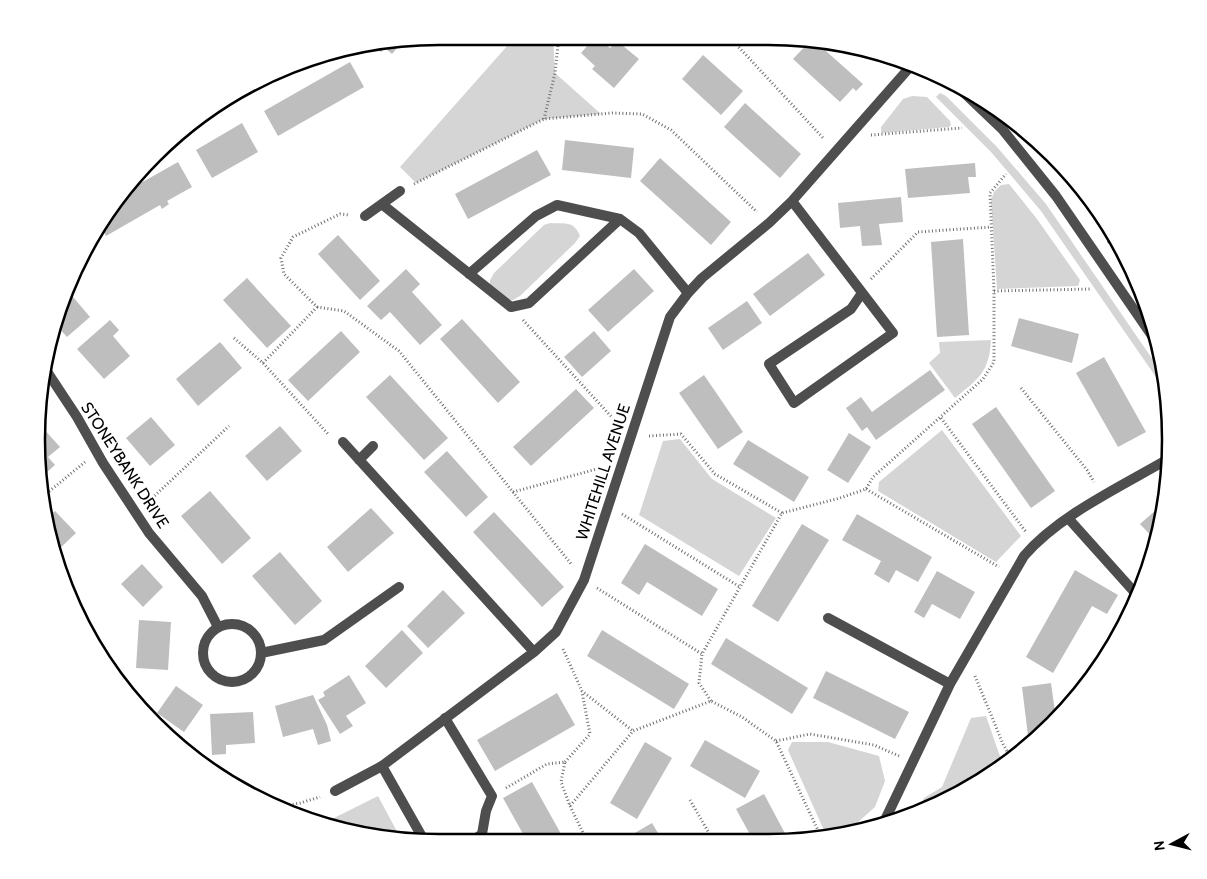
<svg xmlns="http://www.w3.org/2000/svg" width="1207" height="879" font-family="Cabin,sans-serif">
  <rect width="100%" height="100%" fill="#fff"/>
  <!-- green -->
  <path fill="#d5d5d5" d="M516 36H553L555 73 601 114 544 119 416 183 400 167Z
    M940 93 946 96 997 147 1046 204 1164 376 1167 393 1041 211 991 152 936 97Z
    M912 96 927 97 950 121 951 125 949 127 883 133 881 132V127L903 99Z
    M1009 184 1037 219 1080 280 1078 286 997 289 991 200 994 192 1001 185Z
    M550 223C564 224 574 220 580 236L575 243 520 296 513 300H508L490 285V280L494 273 544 225Z
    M991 340C989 373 979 378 955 398L929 363 940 353 939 342Z
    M942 430 1021 536 996 562 878 491 879 482Z
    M680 439 712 479 776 518 739 576 639 515 663 441Z
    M986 716 1003 765 917 813 924 798 942 787 971 718Z
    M792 742H828L879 756 885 781 875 807 847 832 827 837 788 750Z
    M378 796 401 839 322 824Z"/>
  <!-- building -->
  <path fill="#bebebe" d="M596 36 610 48 617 41 639 59 614 88 592 69 595 66 581 53Z
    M779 38 787 39 797 40 790 47Z
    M403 41 392 54 385 48 381 52 373 45Z
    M809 42 817 43 863 84 856 91 853 88 840 102 793 59Z
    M703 55 743 91 721 115 682 79Z
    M350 62 364 87 278 136 264 111Z
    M745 103 801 154 780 178 724 127Z
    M242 123 258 152 212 178 196 150Z
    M565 140 634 148 631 178 562 170Z
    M537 150 551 175 468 219 455 194Z
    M660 158 731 222 711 245 640 181Z
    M178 162 192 187 167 201 169 204 162 209 160 205 106 236 101 226 123 193Z
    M975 163 976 177H968L970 193 908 198 905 169Z
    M901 197 903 222 879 224 882 245 862 246 860 226 840 228 838 203Z
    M338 235 380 281 360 300 318 254Z
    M963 239 969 335 937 337 931 242Z
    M808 253 825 275 770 316 753 294Z
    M406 269 420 284 412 292 442 325 420 345 390 312 381 320 367 306Z
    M634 269 654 291 608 332 588 310Z
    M247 278 291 326 267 348 223 300Z
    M68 291 90 317 67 337 56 325Z
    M747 301 762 323 723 350 708 328Z
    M1019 318 1079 334 1072 363 1011 346Z
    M462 319 520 382 498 403 440 339Z
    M110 320 119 330 113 336 130 356 104 379 77 349Z
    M341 331 360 352 308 401 288 380Z
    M594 331 611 351 582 377 564 357Z
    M220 342 242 368 198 406 176 379Z
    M1104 357 1146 432 1118 447 1076 373Z
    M930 370 945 390 876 440 867 427 862 431 846 408 861 397 872 412Z
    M390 375 448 438 424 460 366 397Z
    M704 375 743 432 718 449 679 393Z
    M576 389 594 408 531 466 513 447Z
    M996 407 1055 491 1031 508 972 424Z
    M151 417 175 445 150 466 126 438Z
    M280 426 302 451 267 481 245 456Z
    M42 427 60 447 48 457 55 465 40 478Z
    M849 433 871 447 848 483 827 470Z
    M748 440 809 477 794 502 733 464Z
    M447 451 488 497 466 517 424 472Z
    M210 491 251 538 222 564 181 516Z
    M1165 502 1156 541 1140 524Z
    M371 508 394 533 348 572 327 547Z
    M55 511 76 533 56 552 47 518Z
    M494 512 564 587 542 607 473 532Z
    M857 514 932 557 918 582 896 570 889 583 874 574 881 561 842 540Z
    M802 524 829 540 778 622 752 606Z
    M645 544 718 589 702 616 647 582 639 595 621 583Z
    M280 552 322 601 295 625 252 576Z
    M142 564 163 587 143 607 121 584Z
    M1075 570 1118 595 1107 614 1092 606 1053 673 1026 657Z
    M937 571 975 592 960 619 932 604 924 618 914 612Z
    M443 590 465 613 428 648 407 626Z
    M139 620 171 622 168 670 136 668Z
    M402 630 423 653 386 688 365 666Z
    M602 630 689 684 674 709 587 656Z
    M726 638 808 688 792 714 711 664Z
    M826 671 909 712 895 739 813 698Z
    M349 675 366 703 346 716 353 726 340 734 318 700 325 696 323 692Z
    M1051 683 1056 719 1029 744 1022 687Z
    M176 686 203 705 184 732 157 713Z
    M557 693 575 725 495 771 477 740Z
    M313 695 327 725 331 741 318 745 313 729 283 737 275 706Z
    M253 712 255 743 226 745V754L212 755 210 714Z
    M705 740 760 771 745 798 690 766Z
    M645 742 672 758 637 819 610 803Z
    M532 782 565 841H527L503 798Z
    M764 794 788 839 753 840 736 809Z
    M652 823 662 840 621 841Z"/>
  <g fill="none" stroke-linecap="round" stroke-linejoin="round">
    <!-- path -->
    <path stroke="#707070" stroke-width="3" stroke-dasharray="1 2.5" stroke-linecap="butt" d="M734 42 824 139
      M544 119 555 73 559 36
      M871 135 962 128
      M414 184 544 119 612 113 642 114 671 130 757 212
      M1108 243 1114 237
      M871 279 918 232 991 227
      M994 291 1092 289
      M317 307 344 311 399 351 572 565
      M523 320 618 424
      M234 338 263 363 328 434
      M263 363 317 307 284 274 281 258 293 237 340 214 350 215
      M1021 388 1087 470 1094 482
      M941 418 1026 532
      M649 436 681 434 715 474 782 513
      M866 489 999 567
      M513 492 604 467
      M41 498 85 462
      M147 503 229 426
      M622 514 740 587
      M597 588 702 654
      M563 649 582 691 633 731
      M975 676 1003 744 1012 760
      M711 701 699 683 702 654 782 513 840 498 866 489 873 477 983 379 994 362V291L990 193 1006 174
      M776 741 810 734 874 745 899 756
      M565 762 590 734 582 692
      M506 788 547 764 565 762 561 782 570 806 633 731 711 701 742 717 776 741 822 839
      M690 800 713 840
      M570 806 587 841
      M279 807 300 803 320 797"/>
    <!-- service -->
    <path stroke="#4e4e4e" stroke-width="10" d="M261 653 324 640 399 587
      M445 718 492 796 486 811 482 834 472 841
      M382 766 425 842"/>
    <!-- minor -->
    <path stroke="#4e4e4e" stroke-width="10" d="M792 201 893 333 794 403 769 364 851 309 862 293
      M383 205 511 307 529 303 620 219 639 233 688 293
      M365 216 400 191
      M469 274 536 216 557 205 620 219
      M44 367 77 417 103 463 149 533 202 596 218 627
      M343 442 534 652
      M359 460 373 446
      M1068 518 1137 595
      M828 618 950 684
      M203 653a29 29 0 1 1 58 0a29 29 0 1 1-58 0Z
      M335 791 382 766 534 652 556 632 584 580 670 317 688 293 702 278 769 223 792 201 910 67
      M884 822 950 684 1024 556C1059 515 1122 486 1168 459"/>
    <!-- tertiary -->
    <path stroke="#4e4e4e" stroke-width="10" d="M962 91 1003 130 1056 196 1159 346"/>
  </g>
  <g text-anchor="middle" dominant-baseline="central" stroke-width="5" stroke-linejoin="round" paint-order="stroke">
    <!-- street labels -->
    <g font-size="16" fill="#000" stroke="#fff">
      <text transform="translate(125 465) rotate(57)">STONEYBANK DRIVE</text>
      <text transform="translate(603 472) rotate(-72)">WHITEHILL AVENUE</text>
    </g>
  </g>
  <!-- crop -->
  <path d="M0 0H1207V879H0ZM439 45H768A394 394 0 0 1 1162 439V440A394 394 0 0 1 768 834H439A394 394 0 0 1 45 440V439A394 394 0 0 1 439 45Z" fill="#fff" fill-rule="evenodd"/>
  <path fill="none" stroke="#000" stroke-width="2.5" d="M439 45H768A394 394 0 0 1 1162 439V440A394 394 0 0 1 768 834H439A394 394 0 0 1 45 440V439A394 394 0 0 1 439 45Z"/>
  <!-- north arrow -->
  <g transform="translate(1172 844) rotate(263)" stroke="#ffffff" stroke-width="4" paint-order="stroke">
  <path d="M0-4L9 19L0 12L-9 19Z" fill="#000000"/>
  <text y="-8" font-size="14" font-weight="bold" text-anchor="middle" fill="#000000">N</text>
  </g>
</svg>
